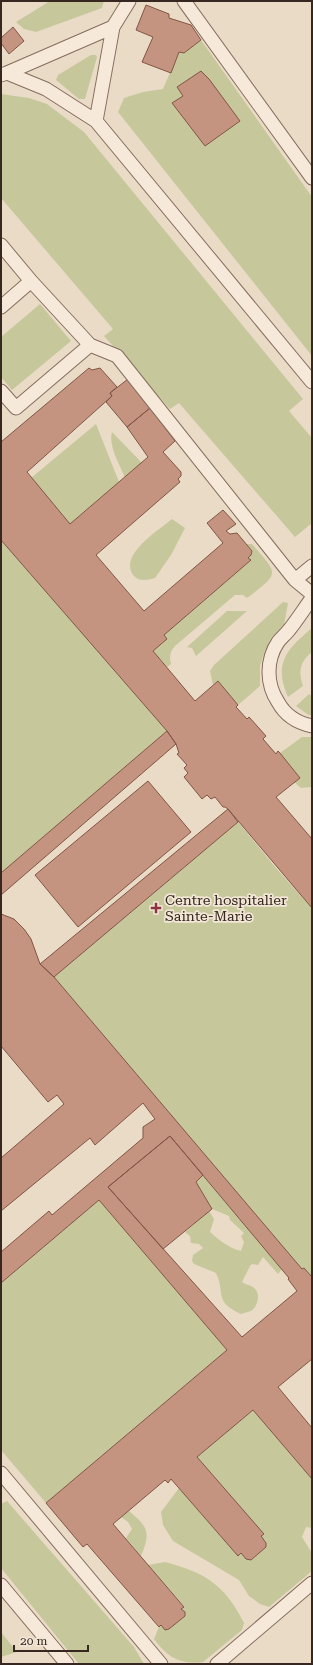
<svg xmlns="http://www.w3.org/2000/svg" width="313" height="1665" font-family="'Roboto Serif',serif">
  <rect width="100%" height="100%" fill="#eadbc7"/>
  <!-- green -->
  <path fill="#c7c79c" d="M50 1H104L102 8 36 32 24 29 16 22Z
    M201 40 312 197V356L118 112 124 98 143 92 163 89 179 52 184 53Z
    M91 55H96L97 57 85 99H79L56 80 58 75Z
    M1 94 29 98 47 104 84 132 303 399 289 411 312 438V523L295 537 179 403 170 409 104 336 113 329 1 198Z
    M40 304 71 341 12 390 1 377V337Z
    M96 424 119 482 70 524 31 478Z
    M112 432 142 463 125 478C120 465 108 446 112 432Z
    M172 519 185 528 171 555 155 578C147 580 140 582 134 576 117 556 159 530 172 519Z
    M1 540 167 731 1 873Z
    M246 544H252C279 575 280 573 247 598L243 595H235L175 646C170 652 169 656 171 664L167 667 153 651 167 639 164 635 250 561 248 558 251 555 252 551Z
    M283 602 288 603 284 625 271 638 264 653 260 666V686L238 705 218 681 213 685 210 671 214 665Z
    M227 611H247L196 656 192 648 187 647Z
    M312 628V652C300 661 298 672 303 686L288 697C273 663 287 649 312 628Z
    M309 694 312 696V716L307 714 296 706Z
    M302 737H312L311 787 301 788 294 782 300 778 280 753Z
    M238 822 276 868 312 908V1277L304 1268 302 1269 54 977Z
    M203 1175 282 1269 278 1274 263 1257 258 1265 252 1264 250 1266 242 1282C246 1285 251 1285 254 1288 261 1293 258 1307 251 1311 248 1312 244 1313 241 1314 213 1301 226 1294 216 1273L194 1264 192 1261 193 1255 203 1248 199 1244 191 1243 190 1236 185 1232 209 1211 214 1219 210 1232C219 1240 229 1248 241 1251L244 1242 241 1236 244 1233 230 1220 229 1216 212 1209 196 1182Z
    M99 1200 227 1350 46 1503 1 1450V1283Z
    M253 1410 312 1479V1528L306 1527 302 1537 312 1553V1571L269 1607 260 1604 249 1596 239 1580 173 1541 163 1525 161 1512 179 1488 238 1555 241 1553 246 1559 251 1560 266 1547V1543L261 1536 263 1534 197 1457Z
    M7 1501 134 1647 144 1664H79L1 1568V1504Z
    M129 1511C148 1527 151 1532 141 1556L126 1538 132 1529 128 1522 121 1517Z
    M165 1562C206 1573 225 1585 244 1623L242 1630 203 1662C180 1665 167 1657 154 1639L159 1627 185 1612 181 1609 184 1606 148 1565Z
    M1 1632 17 1652 1 1657Z"/>
  <!-- building -->
  <path fill="#c59480" stroke="#815546" fill-rule="evenodd" d="M146 5 169 14V18L191 25 201 40 184 53 179 52 171 73 142 62 153 37 136 30Z
    M13 27 24 41 9 54 1 43V38Z
    M201 71 209 79 240 121 205 146 172 103 183 96 177 87Z
    M89 368 92 370 100 368 117 387 110 393 112 396 27 472 70 524 148 457 127 427 150 408 175 441 163 452 181 472V476L178 479 180 482 96 555 144 611 223 543 207 523 223 510 236 524 226 531 230 534 237 533 252 551 251 555 248 558 251 560 164 635 167 639 153 651 195 701 218 681 238 705 236 707 247 719 249 717 266 736 263 739 276 754 278 751 280 753 300 778 276 797 312 839V908L228 809 225 807H223L215 797 211 799 207 795 202 799 184 777 188 773 184 768 187 765 177 754 179 753 176 744 167 731 1 540V442Z
    M128 379 150 408 127 427 106 402 112 396 110 393Z
    M167 731 176 744 1 895V873Z
    M148 781 191 832 78 927 35 875Z
    M228 809 238 822 61 971 54 977 40 964Z
    M1 914 14 919 24 929 31 939 40 964 54 977 302 1269 304 1268 312 1277V1359L278 1387 312 1428V1479L253 1410 197 1457 264 1534 261 1536 266 1543V1547L251 1560 246 1559 241 1553 238 1556 171 1479 168 1483 165 1480 113 1524 184 1607 181 1609 185 1612V1616L169 1629 165 1630 161 1625 159 1627 87 1544 83 1547 46 1503 227 1350 99 1200 1 1283V1252L49 1211 52 1215 143 1138V1127L155 1119 143 1103 95 1145 90 1138 1 1211V1158L64 1104 57 1095 48 1102 1 1046ZM170 1136 289 1278 288 1279 297 1291 242 1337 108 1187Z
    M170 1136 203 1175 196 1182 212 1209 163 1249 108 1187Z"/>
  <g fill="none" stroke-linecap="round" stroke-linejoin="round">
    <!-- service casing -->
    <g stroke="#846d5e" stroke-width="15">
      <path id="service" d="M184 1 312 178
        M7 73 113 27 129 1
        M1 75 7 73 46 89 96 121 312 382
        M96 121 113 27
        M1 245 31 281 90 345 16 408 1 391
        M1 307 31 281
        M90 345 117 356 295 580 312 566
        M295 580 312 594
        M312 598C304 609 297 620 289 630 286 634 281 638 278 642 266 660 266 684 278 702 285 715 298 723 312 726
        M1 1473 161 1664
        M1 1585 67 1664
        M217 1664 312 1583"/>
    </g>
    <!-- service -->
    <use href="#service" stroke="#f6e9d9" stroke-width="13"/>
  </g>
  <!-- markers -->
  <path fill="#8e3440" stroke="#f2e6d6" stroke-width="1.5" d="M154 902h4v4h4v4h-4v4h-4v-4h-4v-4h4z"/>
  <g text-anchor="middle" dominant-baseline="central" stroke-width="3.5" stroke-linejoin="round" paint-order="stroke">
    <!-- poi labels -->
    <g font-size="14" fill="#362820" stroke="#f2e6d6" text-anchor="start">
      <text x="165" y="900">Centre hospitalier<tspan x="165" dy="16">Sainte-Marie</tspan></text>
    </g>
  </g>
  <!-- border -->
  <rect width="313" height="1665" fill="none" stroke="#362820" stroke-width="4"/>
  <!-- scale -->
  <path d="M14 1645v6h74v-6" fill="none" stroke="#362820" stroke-width="2"/>
  <text x="20" y="1645" font-size="12" fill="#362820" stroke="#f2e6d6" stroke-width="3" paint-order="stroke">20 m</text>
</svg>
